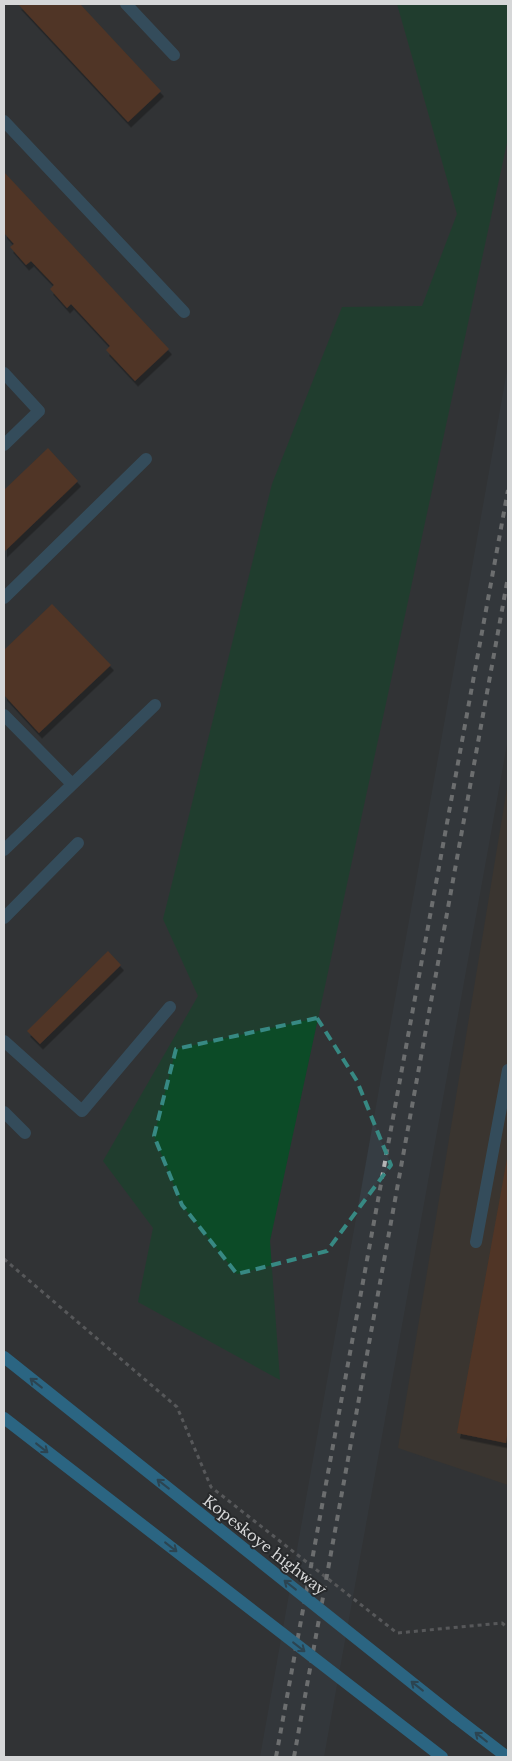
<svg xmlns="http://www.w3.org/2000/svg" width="512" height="1761" font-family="'Libre Baskerville',serif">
  <defs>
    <filter id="shadow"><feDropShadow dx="3" dy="5.5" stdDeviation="0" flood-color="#0009"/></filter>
  </defs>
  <rect width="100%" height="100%" fill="#313335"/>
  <!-- industrial -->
  <path fill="#45382a" d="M508 782V1485L398 1448Z"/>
  <!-- built -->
  <path fill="#363d43" d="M508 365V739L324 1757H260Z"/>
  <!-- green -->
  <path fill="#0c4b27" d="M397 4H508V138L270 1241 280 1380 138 1302 153 1228 103 1161 198 996 163 919 272 484 342 307 422 306 457 214Z"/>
  <!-- building -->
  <path fill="#763713" filter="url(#shadow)" d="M18 4H80L161 91 128 122Z
    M4 172 169 349 135 381 106 350 110 346 71 304 67 308 50 289 54 285 31 261 26 265 10 247 14 244 4 233Z
    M48 448 78 481 4 552V490Z
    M52 604 111 665 39 733 4 695V650Z
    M108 951 121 965 40 1044 27 1031Z
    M507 1159 508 1429 506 1443 457 1433Z"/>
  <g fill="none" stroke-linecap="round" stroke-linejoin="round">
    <!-- path -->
    <path stroke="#858688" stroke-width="3" stroke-dasharray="4 4" stroke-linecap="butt" d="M4 1259 177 1407 211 1487 397 1633 502 1623 508 1628"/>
    <!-- lane -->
    <path stroke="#396c8a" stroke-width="12" d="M126 4 174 55
      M4 121 184 312
      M4 373 39 411 4 445
      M4 598 146 459
      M4 715 72 784
      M4 850 155 705
      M4 918 78 843
      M4 1041 82 1111 170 1007
      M4 1112 25 1133
      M476 1242 508 1070"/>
    <!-- primary -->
    <path stroke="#24a2df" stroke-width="12" d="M455 1717 507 1757"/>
    <!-- rail -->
    <path stroke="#b4b5b6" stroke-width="4" stroke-dasharray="6 6" stroke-linecap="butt" d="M276 1757 508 490
      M294 1757 508 577"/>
    <!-- primary-bridge -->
    <path stroke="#24a2df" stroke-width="12" d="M4 1357 455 1717
      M4 1418 442 1757"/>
  </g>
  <!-- one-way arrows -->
  <defs><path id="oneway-shaft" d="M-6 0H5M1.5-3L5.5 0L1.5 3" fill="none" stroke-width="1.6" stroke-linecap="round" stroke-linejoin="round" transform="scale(1.25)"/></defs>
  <g stroke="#265973">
    <use href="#oneway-shaft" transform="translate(36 1383) rotate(-142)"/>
    <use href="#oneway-shaft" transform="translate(42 1448) rotate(38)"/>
    <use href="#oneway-shaft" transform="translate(163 1484) rotate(-142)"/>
    <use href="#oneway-shaft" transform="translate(171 1547) rotate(38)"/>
    <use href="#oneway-shaft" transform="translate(290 1585) rotate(-142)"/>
    <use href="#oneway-shaft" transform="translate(299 1647) rotate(38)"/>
    <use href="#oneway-shaft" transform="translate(417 1686) rotate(-142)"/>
    <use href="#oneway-shaft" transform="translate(481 1737) rotate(-142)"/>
  </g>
  <!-- marked area -->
  <path d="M0 0H512V1761H0ZM317 1018 357 1081 391 1165 327 1251 237 1274 182 1205 154 1136 176 1049Z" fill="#313335" fill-opacity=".55" fill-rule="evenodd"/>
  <path fill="none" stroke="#378983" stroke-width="4" stroke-dasharray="10 6" stroke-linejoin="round" d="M317 1018 357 1081 391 1165 327 1251 237 1274 182 1205 154 1136 176 1049Z"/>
  <g text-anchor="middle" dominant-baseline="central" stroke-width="4" stroke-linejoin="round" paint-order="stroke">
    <!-- street labels -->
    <g font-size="15" fill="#d6d7d8" stroke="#27292b">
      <text transform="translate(265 1545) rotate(38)">Kopeskoye highway</text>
    </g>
  </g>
  <!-- border -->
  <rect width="512" height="1761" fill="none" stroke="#d6d7d8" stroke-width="10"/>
</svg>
